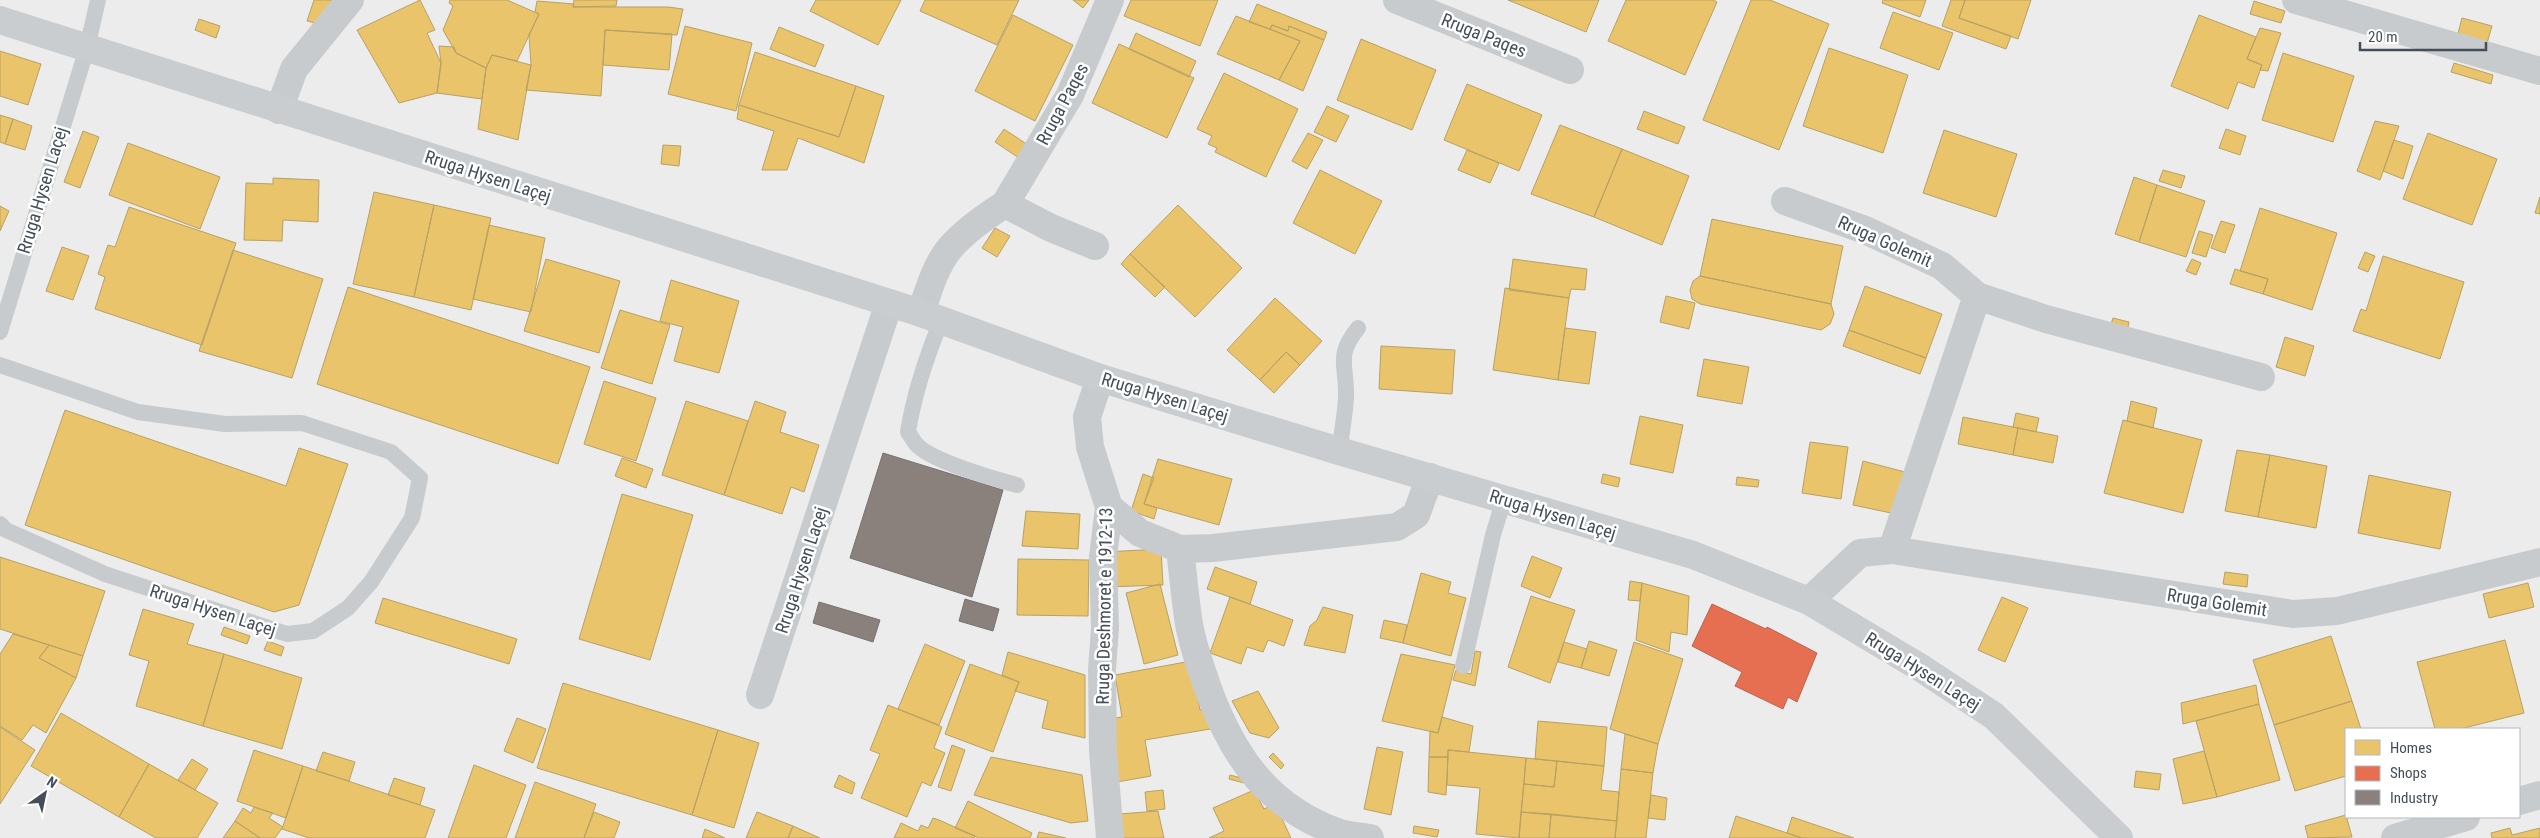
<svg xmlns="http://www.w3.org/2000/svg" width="2540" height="838" font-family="'Roboto Condensed',sans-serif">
  <rect width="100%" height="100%" fill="#edecec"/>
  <!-- homes -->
  <path fill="#e9c46a" stroke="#b7a165" d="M314 0H338L315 23 307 21Z
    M420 0 435 30 427 33 441 63 437 93 399 103 357 30Z
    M450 0H507L539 14 517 61 492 55 486 68 456 53 443 30 453 6 449 3Z
    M574 0H617L616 6 573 7Z
    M816 0H901L878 45 810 11Z
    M925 0H1019L997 45 920 11Z
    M1073 0H1089L1083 8Z
    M1131 0H1218L1200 46 1124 16Z
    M1508 0H1599L1586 32Z
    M1626 0H1713L1717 2 1685 75 1608 41Z
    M1751 0H1770L1829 24 1779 150 1703 120Z
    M1883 0H1926L1920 17 1882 3Z
    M1951 0H1965L1959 18 2011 36 2006 49 1942 26Z
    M1965 0H2031L2018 39 1959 18Z
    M537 1 574 4 573 7H668L683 9 677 35 605 30 601 96 526 90 531 65 529 35 539 14 535 12Z
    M2254 1 2285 11 2281 23 2250 14Z
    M1257 4 1327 32 1324 40 1289 26 1288 31 1272 25 1270 29 1249 22Z
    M1893 12 1953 33 1939 70 1880 48Z
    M1013 15 1073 45 1035 121 975 91Z
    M2199 15 2256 37 2247 59 2262 65 2254 88 2238 82 2228 109 2171 86Z
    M1236 16 1300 41 1279 80 1217 54Z
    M2462 18 2492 26 2485 50 2456 41Z
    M199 19 220 26 216 38 195 30Z
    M1272 25 1288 31 1289 26 1324 40 1303 91 1279 80 1300 41 1270 29Z
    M685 26 752 43 736 111 668 94Z
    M779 27 824 45 815 67 770 49Z
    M2260 28 2281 33 2268 71 2260 70 2262 65 2247 59Z
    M605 30 672 34 669 70 603 65Z
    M1136 33 1196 61 1189 77 1129 49Z
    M1361 39 1436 70 1412 130 1337 100Z
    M1119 44 1194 78 1167 138 1092 103Z
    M439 46 454 47 456 53 486 68 482 99 437 93 441 63Z
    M1829 48 1908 75 1883 153 1803 126Z
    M0 51 41 64 28 105 0 96Z
    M755 52 856 86 839 137 739 105Z
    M2283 53 2354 76 2333 142 2262 120Z
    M492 55 531 65 518 140 478 129 486 68Z
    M2454 63 2493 75 2491 84 2451 72Z
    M1224 73 1298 109 1266 177 1215 152 1217 148 1208 144 1212 136 1197 129Z
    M1467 84 1542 115 1519 171 1444 140Z
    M856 86 884 96 864 163 798 138 787 170H762L774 131 737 119 739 105 839 137Z
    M1327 106 1349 116 1336 142 1314 132Z
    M1644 111 1685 127 1678 144 1637 129Z
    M0 115 13 119 5 144 0 142Z
    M13 119 32 126 25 150 5 144Z
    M2375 121 2399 126 2380 180 2357 171Z
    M1560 125 1622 149 1594 217 1531 194Z
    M1004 129 1028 145 1019 158 995 142Z
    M2226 129 2246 136 2240 155 2219 148Z
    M1944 130 2017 154 1996 217 1923 193Z
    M83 131 99 137 80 188 64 182Z
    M1308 133 1323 140 1307 169 1292 161Z
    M2428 133 2497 159 2472 225 2403 199Z
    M2394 140 2413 146 2403 179 2383 171Z
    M128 143 220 177 200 229 109 195Z
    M663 145 681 146 679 166 661 164Z
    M1622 149 1689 176 1662 245 1594 217Z
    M1467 150 1499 163 1490 183 1458 170Z
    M1320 170 1382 201 1355 254 1293 223Z
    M2163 170 2185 176 2181 188 2159 181Z
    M2134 177 2157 185 2139 242 2115 234Z
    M273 178 319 180 318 222 283 220 282 241 244 240 246 183 273 184Z
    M2157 185 2205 201 2186 257 2139 242Z
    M374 192 434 205 414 297 353 284Z
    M2540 197V214L2535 213Z
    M434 205 491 218 471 310 414 297Z
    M1178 205 1242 268 1195 317 1130 254Z
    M0 206 9 211 0 231Z
    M129 207 236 243 202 345 95 309 105 277 98 274 108 245 115 247Z
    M2260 208 2337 233 2312 310 2263 294 2268 279 2240 271Z
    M1712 219 1843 246 1831 304 1700 276Z
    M2221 221 2235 225 2225 253 2211 248Z
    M489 225 545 238 531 312 473 299Z
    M995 228 1010 236 997 257 982 248Z
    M2199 231 2213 235 2206 257 2192 253Z
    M62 247 89 256 73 300 46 291Z
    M233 250 323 279 292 378 199 351Z
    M2365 252 2375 256 2368 272 2358 268Z
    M1130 254 1165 287 1155 297 1121 264Z
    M2383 256 2464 282 2440 359 2353 331 2361 309 2366 311Z
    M546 259 620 281 599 353 524 331Z
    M1513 259 1587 269 1585 290 1571 289 1569 298 1509 290Z
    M2192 259 2201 263 2196 275 2186 271Z
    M2235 269 2268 279 2263 294 2230 284Z
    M1700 276 1831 304 1834 314 1830 324 1821 330 1700 304 1692 299 1690 290 1693 281Z
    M671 280 739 301 719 373 674 361 683 327 660 321Z
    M1865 286 1942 314 1926 358 1849 330Z
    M348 287 590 367 558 464 317 384Z
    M1505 288 1569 298 1558 380 1493 370Z
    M1666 296 1695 303 1689 329 1660 322Z
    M1275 298 1322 341 1300 365 1286 352 1260 380 1227 350Z
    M620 310 670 325 652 384 601 368Z
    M2113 318 2129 322 2127 332 2110 327Z
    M1565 328 1596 332 1589 384 1558 380Z
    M1849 330 1926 358 1920 374 1843 346Z
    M2285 337 2314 346 2305 376 2276 367Z
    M1381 346 1455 350 1452 394 1379 389Z
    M1286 352 1300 365 1274 393 1260 380Z
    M1704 359 1749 367 1742 404 1697 396Z
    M604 381 656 398 636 461 584 444Z
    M686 401 748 421 724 495 662 475Z
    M755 401 786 412 780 432 819 445 804 492 791 487 782 514 724 495Z
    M2131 401 2157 408 2153 428 2127 421Z
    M65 410 286 486 299 448 348 464 299 605 274 612 25 525Z
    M2016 413 2039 418 2036 432 2013 427Z
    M1640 416 1683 425 1673 473 1630 464Z
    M1963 417 2018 428 2013 455 1958 444Z
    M2123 420 2202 440 2183 513 2104 493Z
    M2018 428 2058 436 2053 463 2013 455Z
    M1810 442 1848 447 1841 499 1802 493Z
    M2237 450 2270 455 2258 517 2225 511Z
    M2270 455 2327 466 2316 528 2258 517Z
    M622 458 653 469 646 488 615 476Z
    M1158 459 1232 479 1219 525 1144 504Z
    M1863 461 1905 472 1891 513 1853 505Z
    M1143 474 1154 478 1144 504 1157 508 1154 519 1131 511Z
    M1603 474 1620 478 1618 487 1601 483Z
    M2369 475 2451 492 2440 549 2358 533Z
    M1737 477 1759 480 1758 487 1736 485Z
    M622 494 693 515 650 660 579 639Z
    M1026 511 1080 514 1078 549 1022 546Z
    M1161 549 1163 585 1106 587 1104 552Z
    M1532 556 1562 568 1550 598 1521 586Z
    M0 557 105 591 83 656 0 629Z
    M1018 559 1089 560 1088 616 1017 615Z
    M1215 567 1257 582 1250 604 1207 589Z
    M2225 572 2248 575 2247 587 2223 584Z
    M1421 573 1451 582 1448 593 1466 598 1451 656 1403 643Z
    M1630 581 1642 583 1640 601 1628 600Z
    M1642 583 1689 596 1687 635 1671 632 1669 652 1636 640Z
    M2528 583 2534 607 2489 618 2483 594Z
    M1160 584 1178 655 1144 664 1126 593Z
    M1531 596 1575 610 1550 683 1508 667Z
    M1230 597 1293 620 1284 646 1268 640 1263 652 1247 647 1241 664 1210 653Z
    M2002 597 2028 608 2005 662 1978 650Z
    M383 598 517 639 509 664 375 623Z
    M1323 607 1353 615 1345 653 1304 645 1310 626 1317 620Z
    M143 609 194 624 187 644 224 654 203 726 136 706 149 661 129 655Z
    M1384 620 1407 625 1403 643 1380 638Z
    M224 627 250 636 247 644 221 635Z
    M13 634 49 645 39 658 76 678 46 733 33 725 22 740 0 726V654Z
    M2331 636 2352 701 2274 725 2253 660Z
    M2505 640 2524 713 2460 729H2435L2417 662Z
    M268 641 284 647 281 656 264 650Z
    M1589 641 1617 650 1609 676 1581 668Z
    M1564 642 1587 649 1581 668 1558 662Z
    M1634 642 1683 659 1658 744 1610 729Z
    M925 644 965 661 939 725 898 709Z
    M49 645 83 656 76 678 39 658Z
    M1475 651 1481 652 1475 686 1453 680 1456 670 1471 674Z
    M1008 652 1085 675V738L1042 728 1048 701 1015 691 1019 682 1002 675Z
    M224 654 302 678 282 749 203 726Z
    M1401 654 1455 665 1438 733 1382 721Z
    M1191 661 1200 710 1213 707 1216 728 1145 740 1151 776 1117 782 1106 719 1122 717 1115 675Z
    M970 664 1019 682 993 752 945 734Z
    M563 683 718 730 692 815 537 768Z
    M2256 685 2259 704 2183 724 2181 703Z
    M1258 691 1279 728 1269 738 1250 733 1232 701Z
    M2352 701 2361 729H2346V776L2295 791 2274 725Z
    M2259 704 2280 780 2217 797 2196 721Z
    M888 705 942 727 934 748 945 753 931 786 922 782 907 817 861 798 880 754 870 750Z
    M61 713 149 764 119 817 31 766Z
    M1442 717 1473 726 1469 752 1448 750V757H1429L1430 731 1438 733Z
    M517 718 546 729 533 763 504 751Z
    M1538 721 1607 727 1604 766 1535 759Z
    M0 727 35 750 0 804Z
    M718 730 759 743 734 828 692 815Z
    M1625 734 1658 744 1653 773 1621 769Z
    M952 745 965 750 951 791 938 787Z
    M1377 747 1403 752 1391 815 1364 809Z
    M254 750 303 766 286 818 237 801Z
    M1448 750 1526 758 1519 838 1476 834 1480 788 1447 785Z
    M2204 751 2217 797 2183 804 2173 759Z
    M323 752 355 762 349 781 316 771Z
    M1273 753 1284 765 1281 769 1269 757Z
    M991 757 1082 775 1088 821 1071 823 974 795Z
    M1429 757H1448L1446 795 1428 792Z
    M1526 758 1557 761 1554 787 1524 784Z
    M192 759 208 769 195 790 178 780Z
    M1557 761 1604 766 1601 790 1619 792 1617 821 1521 812 1524 784 1554 787Z
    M149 764 218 803 197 838H156L119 817Z
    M474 765 526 785 506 838H448Z
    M303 766 435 810 425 838H309L282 829Z
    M1621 769 1653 773 1646 838H1615Z
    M2136 771 2161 774 2159 790 2134 787Z
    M839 775 855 783 852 794 834 787Z
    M1230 775 1245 779 1244 783 1229 779Z
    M394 778 425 788 420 805 388 795Z
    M535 782 596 804 584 838H515Z
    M1163 790 1165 809 1147 811 1145 792Z
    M1254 790 1264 809 1275 804 1291 838H1209L1224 831 1213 808Z
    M1651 795 1667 798 1665 820 1648 818Z
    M968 801 1032 833 1030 838H979L955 828Z
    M254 807 273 813 269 818 283 827 275 838H260L235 821 243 808 251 813Z
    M1158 811 1164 838H1122L1119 814Z
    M594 812 620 822 614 838H584Z
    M757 812 793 826 788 838H746Z
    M1521 812 1551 814 1549 838H1519Z
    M1551 814 1617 821 1615 838H1549Z
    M2346 815 2352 837 2308 838 2305 826Z
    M1736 816 1802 838H1729Z
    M1792 817 1854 838H1802L1787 833Z
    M933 818 939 820 975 836 974 838H894L901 823 918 831 921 825 928 828Z
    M235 821 260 838H223Z
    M793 826 820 838H788Z
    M1414 826 1439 830 1437 837 1413 833Z
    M2510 828 2512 835 2540 828V838H2492L2491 833Z
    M705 829 725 838H702Z
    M1039 832 1066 838H1037Z"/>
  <!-- shops -->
  <path fill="#e76f51" stroke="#b66553" d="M1712 604 1766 629 1767 627 1817 653 1797 702 1788 697 1783 709 1735 686 1742 672 1692 646Z"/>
  <!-- industry -->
  <path fill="#8a817c" stroke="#757272" d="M883 453 1003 490 972 597 850 558Z
    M965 599 999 609 993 631 959 621Z
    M819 602 880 620 873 642 813 623Z"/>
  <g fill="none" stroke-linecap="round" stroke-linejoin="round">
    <!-- lane -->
    <path stroke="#c8cbcd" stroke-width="16" d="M941 321C926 358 914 393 908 432 911 436 914 442 917 445 932 461 994 479 1017 485
      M0 332 87 48 98 0
      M0 365 138 412 225 424 302 423 391 452 420 478 412 518 371 582 348 608 313 631 287 634 105 574 6 530 0 524
      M1339 451C1342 433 1345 415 1346 397 1347 364 1335 357 1358 328
      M1463 666 1493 535 1504 499"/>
    <!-- street -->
    <path stroke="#c8cbcd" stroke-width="28" d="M1397 0 1570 70
      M2296 0 2540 71
      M279 110 294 69 350 0
      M1785 201 1865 230 1942 266 1977 296 2046 319 2261 377
      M1005 204 1051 228 1095 246
      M921 313C928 292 935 266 950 248 965 231 986 216 1005 204L1070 95 1110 0
      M1100 378 1087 417 1090 447 1109 507 1103 557 1105 628 1102 669 1103 751 1110 838
      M1109 507 1140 533 1180 549 1213 548 1397 527 1416 515 1430 477
      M1180 549C1183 574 1185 599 1189 624 1193 648 1202 671 1210 694 1235 759 1269 807 1337 832 1347 836 1360 836 1370 838
      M1892 550 1977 296
      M1809 601 1860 553 1892 550 2293 614 2337 611 2540 562
      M760 695 889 303
      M2519 801 2540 795
      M2395 838 2466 817"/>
    <!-- secondary -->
    <path stroke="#c9cdd0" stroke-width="28" d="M0 20 921 313 1100 378 1339 451 1693 555 1809 601 1921 668 1994 716 2119 838"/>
  </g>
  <g text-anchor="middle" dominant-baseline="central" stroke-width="5" stroke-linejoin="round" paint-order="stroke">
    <!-- street labels -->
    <g font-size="18" fill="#434e59" stroke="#fff">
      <text transform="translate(1484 35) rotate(22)">Rruga Paqes</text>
      <text transform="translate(1062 104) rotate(-62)">Rruga Paqes</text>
      <text transform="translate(488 176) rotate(18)">Rruga Hysen Laçej</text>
      <text transform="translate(42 190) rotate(-73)">Rruga Hysen Laçej</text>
      <text transform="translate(1885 241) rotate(24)">Rruga Golemit</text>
      <text transform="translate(1165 397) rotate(17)">Rruga Hysen Laçej</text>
      <text transform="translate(1553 514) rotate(17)">Rruga Hysen Laçej</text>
      <text transform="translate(801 570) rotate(-72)">Rruga Hysen Laçej</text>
      <text transform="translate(2217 602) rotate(9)">Rruga Golemit</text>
      <text transform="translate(1104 606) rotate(-89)">Rruga Deshmoret e 1912-13</text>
      <text transform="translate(213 610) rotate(18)">Rruga Hysen Laçej</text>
      <text transform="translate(1923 671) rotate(32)">Rruga Hysen Laçej</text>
    </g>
  </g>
  <!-- legend -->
  <rect x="2345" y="728" width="175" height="90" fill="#ffffff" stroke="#b4b8bd"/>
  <rect x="2355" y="740" width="25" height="15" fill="#e9c46a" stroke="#b4b8bd"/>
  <text x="2390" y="753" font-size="15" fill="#434e59">Homes</text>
  <rect x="2355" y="766" width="25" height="15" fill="#e76f51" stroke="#b4b8bd"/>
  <text x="2390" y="778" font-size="15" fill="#434e59">Shops</text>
  <rect x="2355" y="790" width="25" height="15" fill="#8a817c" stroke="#b4b8bd"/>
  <text x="2390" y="803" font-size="15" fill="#434e59">Industry</text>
  <!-- north arrow -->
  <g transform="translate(45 793) rotate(33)" stroke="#ffffff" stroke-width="4" paint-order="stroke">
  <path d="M0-4L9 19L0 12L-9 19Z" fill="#434e59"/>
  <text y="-8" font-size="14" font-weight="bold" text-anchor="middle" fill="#434e59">N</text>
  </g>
  <!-- scale -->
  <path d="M2360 42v8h126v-8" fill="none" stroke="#434e59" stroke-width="2.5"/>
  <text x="2368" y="42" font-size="15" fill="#434e59" stroke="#ffffff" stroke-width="4" paint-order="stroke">20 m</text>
</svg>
